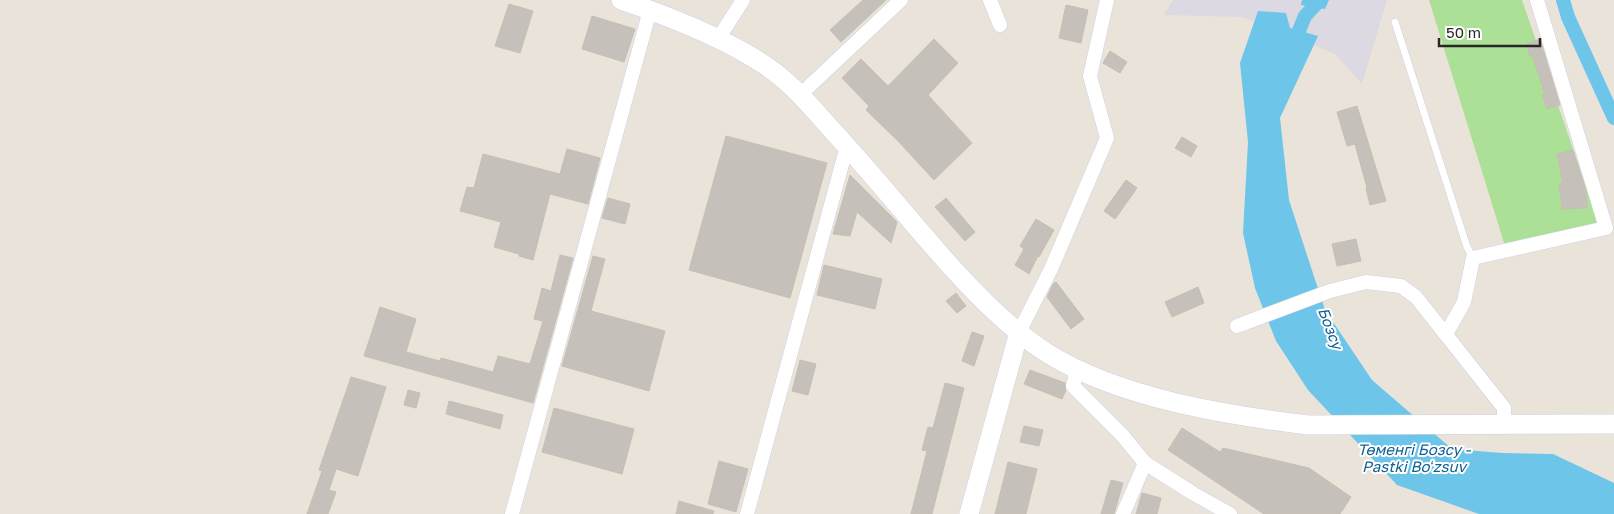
<svg xmlns="http://www.w3.org/2000/svg" width="1614" height="514" font-family="'Golos Text',sans-serif">
  <rect width="100%" height="100%" fill="#eae3d9"/>
  <!-- industrial -->
  <path fill="#dcd9e2" d="M1173 0H1387L1362 84 1335 54 1242 17 1164 15Z"/>
  <!-- green -->
  <path fill="#ace096" d="M1429 0H1522L1599 225 1505 246Z"/>
  <!-- water -->
  <path fill="#6dc5ea" d="M1302 0H1329L1325 9 1301 5Z
    M1258 11 1286 13 1290 28 1318 36 1280 118 1289 200 1325 310 1372 380 1452 449 1502 453 1553 454 1614 483V514H1479L1397 485 1308 390 1276 341 1255 288 1243 233 1248 142 1240 63Z"/>
  <g fill="none" stroke-linecap="round" stroke-linejoin="round">
    <!-- canal -->
    <path stroke="#6dc5ea" stroke-width="14" d="M1563 0 1568 17 1614 118
      M1292 48 1305 16 1320 0"/>
  </g>
  <!-- building -->
  <path fill="#c5c0b9" stroke="#c5bfb3" d="M863 0H886L841 42 830 30Z
    M509 4 533 11 520 53 495 46Z
    M1066 5 1088 10 1081 43 1059 38Z
    M592 16 635 29 624 62 582 49Z
    M934 39 958 63 928 95 972 143 934 180 899 142 866 110 869 106 842 78 861 59 888 86Z
    M1540 39 1560 105 1547 109 1542 94H1545L1532 55 1530 56 1526 44Z
    M1110 51 1127 62 1120 73 1103 63Z
    M1357 106 1386 201 1370 205 1366 189 1367 188 1355 144 1347 146 1337 112Z
    M726 136 827 163 790 298 689 270Z
    M1182 137 1197 146 1191 157 1175 148Z
    M567 149 600 158 588 204 550 194 533 260 519 256V254L494 247 501 222 460 211 467 187 474 188 483 154 560 174Z
    M1573 150 1586 192 1587 208 1562 209 1559 184 1563 183 1557 154Z
    M850 175 897 222 891 243 857 212 850 236 833 234Z
    M1126 180 1137 188 1115 219 1104 211Z
    M608 198 630 204 625 224 602 218Z
    M946 198 975 232 965 241 935 207Z
    M1036 219 1054 230 1039 257 1038 256 1029 274 1015 265 1024 249 1020 246Z
    M1356 239 1361 261 1337 266 1332 244Z
    M560 255 573 258 533 403 364 356 380 307 416 319 406 352 440 361 441 358 493 372 498 356 530 364 543 321 534 319 542 288 551 291Z
    M593 256 605 259 591 311 665 331 649 391 562 366Z
    M824 265 882 279 875 309 817 295Z
    M1056 282 1084 319 1071 329 1047 297 1053 284Z
    M1198 287 1204 303 1172 317 1165 302Z
    M956 293 966 306 957 313 946 301Z
    M972 332 984 336 974 366 962 361Z
    M800 360 816 364 808 395 792 391Z
    M1030 370 1065 383 1066 390 1062 399 1024 384Z
    M351 377 386 387 358 476 336 469 329 490 336 492 328 514H307L322 471 319 470Z
    M945 383 964 388 932 514H911L927 451 922 450 928 427 933 428Z
    M408 390 420 393 416 408 404 405Z
    M449 401 503 415 500 429 446 414Z
    M554 408 634 429 622 474 542 452Z
    M1024 426 1043 430 1039 446 1020 442Z
    M1182 428 1220 452 1223 448 1309 468 1351 497 1340 514H1264L1168 450Z
    M719 461 748 469 736 512 708 504Z
    M1008 462 1037 469 1026 514H995Z
    M1111 480 1123 483 1114 514H1101Z
    M1142 493 1161 498 1157 514H1136Z
    M679 501 714 511 713 514H676Z"/>
  <g fill="none" stroke-linecap="round" stroke-linejoin="round">
    <!-- lane casing -->
    <g stroke="#ced1e0" stroke-width="8">
      <path id="lane" d="M1395 22 1467 247 1473 258"/>
    </g>
    <!-- street casing -->
    <g stroke="#ced1e0" stroke-width="15">
      <path id="street" d="M990 0 1000 25
        M718 39 743 0
        M800 95 901 0
        M1237 326 1330 291 1366 282 1401 286 1416 297 1504 408V424
        M1019 332 1051 269 1107 138 1090 76 1107 0
        M1446 334 1464 302 1473 258 1606 228 1537 0
        M1077 370 1073 386 1122 435 1145 463 1194 494 1230 514
        M512 514 650 10
        M747 514 847 146
        M1123 514 1145 463"/>
    </g>
    <!-- secondary casing -->
    <g stroke="#ced1e0" stroke-width="20">
      <path id="secondary" d="M621 0C668 16 725 38 766 66 792 83 812 108 832 130 871 172 907 217 945 260 976 294 1008 328 1047 353 1119 398 1225 415 1308 425L1614 424
        M969 514 1019 332"/>
    </g>
    <!-- lane -->
    <use href="#lane" stroke="#fff" stroke-width="7"/>
    <!-- street -->
    <use href="#street" stroke="#fff" stroke-width="14"/>
    <!-- secondary -->
    <use href="#secondary" stroke="#fff" stroke-width="19"/>
  </g>
  <g text-anchor="middle" dominant-baseline="central" stroke-width="4" stroke-linejoin="round" paint-order="stroke">
    <!-- water labels -->
    <g font-size="15" font-style="italic" fill="#106192" stroke="#fff">
      <text transform="translate(1331 328) rotate(69)">Бозсу</text>
      <text x="1414" y="449">Төменгі Бозсу -<tspan x="1414" dy="17">Pastki Boʻzsuv</tspan></text>
    </g>
  </g>
  <!-- scale -->
  <path d="M1439 38v8h101v-8" fill="none" stroke="#272727" stroke-width="2.5"/>
  <text x="1446" y="38" font-size="15" fill="#272727" stroke="#ffffff" stroke-width="4" paint-order="stroke">50 m</text>
</svg>
